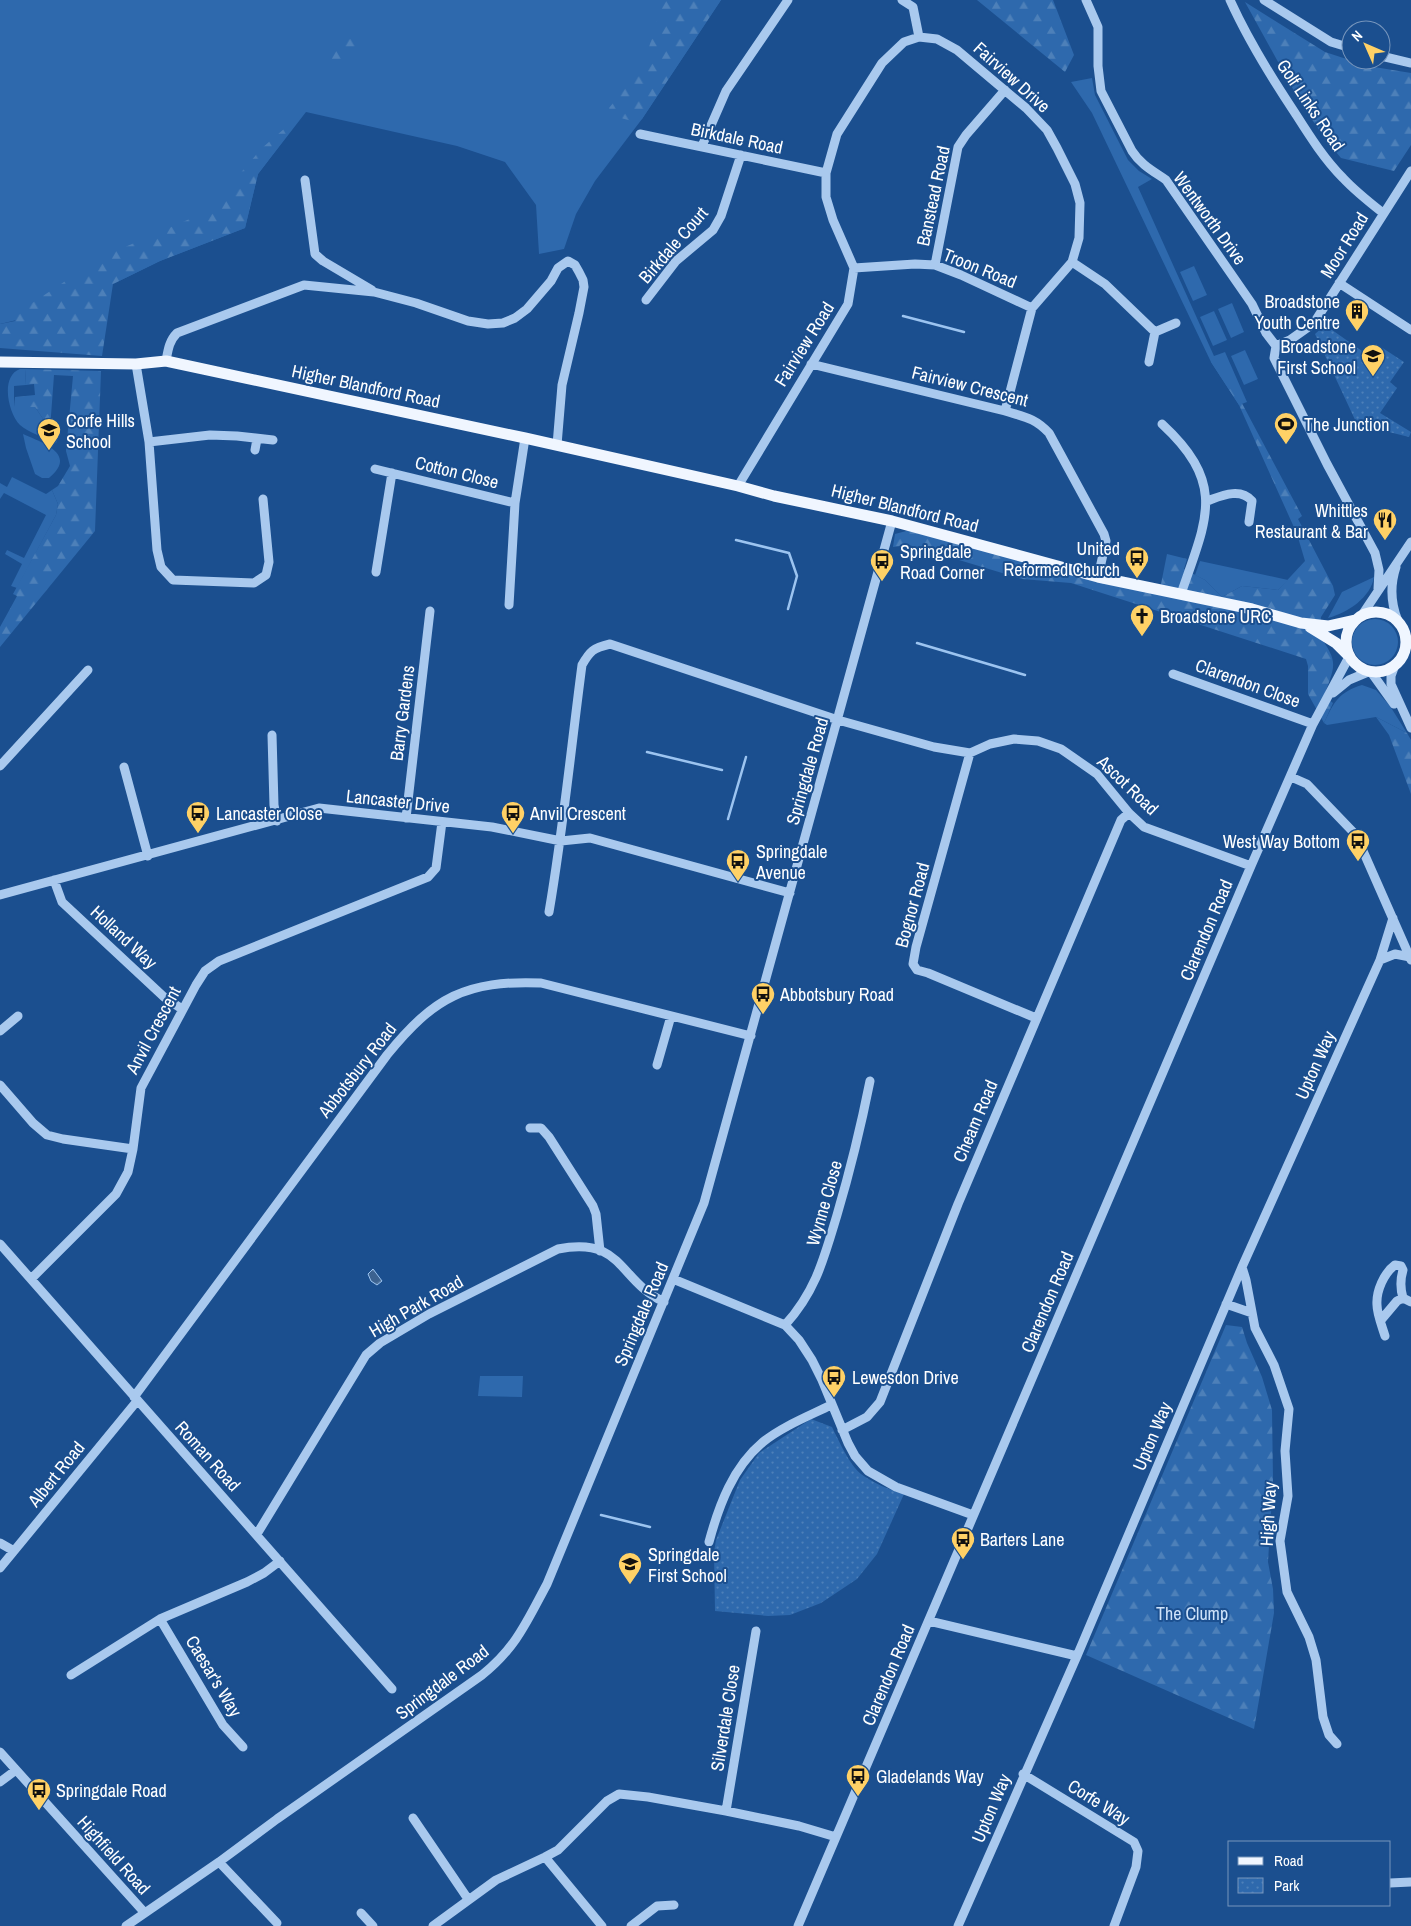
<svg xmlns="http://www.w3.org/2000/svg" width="1411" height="1926" font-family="'Archivo Narrow',sans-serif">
  <defs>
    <pattern id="forest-firs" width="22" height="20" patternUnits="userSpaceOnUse" patternTransform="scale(1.25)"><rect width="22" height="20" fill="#2e69ad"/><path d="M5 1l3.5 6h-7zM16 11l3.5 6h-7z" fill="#4d80b9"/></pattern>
    <pattern id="park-dots" width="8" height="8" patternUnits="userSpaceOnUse" patternTransform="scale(1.25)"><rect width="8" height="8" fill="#2e69ad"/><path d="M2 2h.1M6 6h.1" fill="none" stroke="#4d80b9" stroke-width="1.8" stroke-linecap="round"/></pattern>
    <pattern id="water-waves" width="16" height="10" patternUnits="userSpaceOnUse" patternTransform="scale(1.25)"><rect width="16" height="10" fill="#3c6290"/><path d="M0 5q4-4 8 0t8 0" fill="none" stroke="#597aa1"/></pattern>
  </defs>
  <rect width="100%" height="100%" fill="#1b4f8f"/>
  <!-- green -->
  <path fill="#2e69ad" d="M0 0H721L642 119 595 181 576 214 564 249 539 254 536 205 505 162 457 146 306 112 258 174 245 228 160 261 113 284 42 314 0 324Z
    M1092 78 1095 95 1128 160 1139 171 1152 179 1138 187 1214 356 1225 352 1247 402 1239 405 1211 362 1092 113 1071 82Z
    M1194 266 1207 295 1193 301 1180 272Z
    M1232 303 1244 332 1231 338 1218 309Z
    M1214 311 1227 340 1213 346 1200 317Z
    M1245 350 1258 379 1244 385 1231 356Z
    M20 369H25L26 385 14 386V407H35L50 429 61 431 56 443C46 438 27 432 20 425 8 413 0 376 20 369Z
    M23 434C43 443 78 454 49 478H42L35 474 26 448Z
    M12 477 46 494 52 490 58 504 56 515 17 588 11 586 22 564 5 554 7 550 24 558 46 515 4 493 0 499V483L7 487Z
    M1200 561 1288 580 1278 590 1242 586 1222 597 1205 580 1195 575Z
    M1374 577C1371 597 1348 613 1328 618L1342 592Z
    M1352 642a23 23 0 1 1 46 0a23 23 0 1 1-46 0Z
    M1362 685 1376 690 1390 706 1407 733 1376 717 1327 725 1324 723C1334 702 1339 692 1362 685Z
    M480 1376H523L522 1397 478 1396Z"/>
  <!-- forest -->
  <path fill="url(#forest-firs)" d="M659 0H721L642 119 636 122 613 116 609 108 643 67 659 14Z
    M977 0H1053L1074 55 1065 72Z
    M1245 2 1325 52 1368 66 1411 73V145L1394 171 1341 158 1325 139 1299 100Z
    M369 36 342 69 331 60 337 37 349 39Z
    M284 129 289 133 258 174 245 228 160 261 113 284 102 356 0 348V324L15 321 20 311 102 257 208 211 262 148Z
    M1211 362H1220L1302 516 1298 519 1333 586 1335 595 1321 617 1319 635C1339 663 1335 665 1324 696L1333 703 1324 723 1308 694V666L1306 659 1071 583 1022 579 909 545 893 547 895 534 910 530 1159 594 1167 554 1187 559 1184 569 1205 580 1222 597 1242 586 1278 590 1305 561 1297 534 1239 405Z
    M25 369 101 371 95 531 0 647V627L17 596 13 594 56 515 58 504 52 490 58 486 70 466 66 451 73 376 54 375 50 429 35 407H14L15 397 35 395 34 384 26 385Z
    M1376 717 1407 733 1411 740V794L1389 735Z
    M1226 1325 1242 1327 1247 1343 1262 1377 1272 1410 1273 1480 1268 1562 1273 1589 1274 1613 1254 1729 1086 1655Z"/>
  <!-- park -->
  <path fill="url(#park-dots)" d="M1325 325 1362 351 1364 349 1373 356 1381 347 1404 362 1390 382 1397 388 1380 413 1411 432 1409 437 1357 424 1315 334Z
    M811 1419 832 1427C839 1441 849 1464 861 1474 873 1483 890 1490 904 1494L877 1554 857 1579 821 1603 790 1615 768 1616 715 1611 714 1552 716 1540 740 1480 759 1453Z"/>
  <!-- water -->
  <path fill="url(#water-waves)" stroke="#9cc4f0" d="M373 1269 382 1281 377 1285 371 1281 368 1274Z"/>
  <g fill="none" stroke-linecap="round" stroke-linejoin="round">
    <!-- stream -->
    <path stroke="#9cc4f0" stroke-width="2.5" d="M903 316 964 332
      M736 540 789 553 797 576 788 609
      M917 643 1025 675
      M647 752 722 770
      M728 819 746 757
      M601 1515 650 1527"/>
    <!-- minor -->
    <path stroke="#a9c9ee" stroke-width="9" d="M902 0 913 7 919 37 937 39 957 50 1026 108 1047 130 1057 148 1075 184 1080 203 1079 238 1072 262 1032 308 1005 411
      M1086 0 1098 27V66L1101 91 1132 151C1141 165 1153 171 1166 180L1252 304 1266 333 1276 346
      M1230 0C1248 40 1271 77 1295 113 1309 135 1324 159 1343 178 1355 191 1369 202 1383 213
      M1264 0 1331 42 1351 48
      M1381 56 1411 63
      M640 134 826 173
      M702 146 726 91 788 0
      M305 180 315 254 323 261 372 290
      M1072 262 1105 284 1155 332 1176 323
      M935 265 958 147 966 135 1005 90
      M854 268 915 264 935 265 961 275 1032 308
      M1339 283 1411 330
      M646 300 676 261 713 230 721 216 741 155
      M1276 346 1274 358 1327 464 1375 553 1379 570 1378 589
      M1276 346 1290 340 1314 323 1411 171
      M166 361C168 350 169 341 177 333L304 285 374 292 416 303 468 321 488 324 503 323 515 318 527 309 551 281 558 268 568 261 575 265 579 272 583 280 584 287 579 313 562 385 557 445
      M1149 362 1155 332
      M136 364 149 442 157 550 161 567 173 580 254 583 266 575 269 562 263 499
      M811 364 1005 411C1025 417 1035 418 1049 433L1104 534 1106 541 1098 577
      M1162 424C1228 485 1206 520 1181 594
      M149 442 210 435 237 436 273 440
      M255 450 257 439
      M375 469 515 503
      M738 486 848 304 854 268 833 220 826 197V173L837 134 882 63 904 42 919 37
      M1207 501C1221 496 1240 487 1252 501L1249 522
      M1396 567C1390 585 1391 604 1398 621
      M376 572 392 473
      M509 605 515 503 525 438
      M1362 615 1411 542
      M1395 665 1391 676V684L1411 728
      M1371 672 1394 704
      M1173 674 1313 724
      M1333 693 1349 680 1368 672
      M272 735 274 805 277 821
      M970 753 916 947 913 964 917 970 928 973 1036 1018
      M0 766 88 670
      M124 767 148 856
      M1291 777 1307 784 1356 835 1411 960
      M406 818 430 611
      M54 880 62 902 164 997 182 1009
      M0 895 319 808 492 827 561 841 590 838 790 893
      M549 912C563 831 571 748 582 665 590 651 593 648 610 644L838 720 934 747 970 753 990 744 1014 739 1038 741 1061 749 1097 774 1129 813 1144 827 1251 866
      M1380 960 1395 954 1410 957
      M0 1031 18 1016
      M657 1065 671 1016
      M0 1085 33 1123 47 1135 63 1139 133 1149
      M530 1128H541L549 1137 593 1206 596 1214 600 1251
      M0 1244 392 1689
      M1242 1267 1246 1280 1255 1328 1274 1365 1289 1409 1285 1451 1288 1496 1280 1541 1287 1592 1309 1637 1316 1660 1323 1717 1329 1735 1337 1744
      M31 1279 116 1194 128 1172 133 1149 141 1088 196 985 205 971 219 961 428 877 436 868 442 822
      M673 1279 785 1325 799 1340 812 1360 822 1380 848 1443 855 1456 868 1471 896 1487 973 1515
      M1226 1304 1252 1313
      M1381 1320 1397 1301 1403 1298
      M785 1325C816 1291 824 1258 837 1215 850 1171 861 1126 870 1081
      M1385 1336C1382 1326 1377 1314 1377 1305 1376 1291 1384 1273 1395 1265L1401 1266 1403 1270C1400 1280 1400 1288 1403 1298L1411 1302
      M134 1397 387 1055C434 997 466 980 541 983L751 1036
      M842 1430 867 1417 880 1402 958 1204 1121 820 1129 813
      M257 1534 366 1355 380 1343 429 1314 558 1249C623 1236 618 1280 664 1302
      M709 1542C719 1505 733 1467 763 1442 783 1426 809 1416 831 1405
      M0 1543 14 1551
      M0 1568 137 1401
      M160 1619 223 1725 243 1747
      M929 1621 1077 1656
      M71 1675 160 1619 247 1582 264 1573 280 1561
      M0 1752 144 1912
      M1023 1774 1134 1842 1138 1851 1136 1867 1114 1926
      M0 1782 16 1770
      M726 1811 756 1631
      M413 1818 468 1899
      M545 1857 602 1926
      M219 1862 277 1923
      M1390 1883 1411 1882
      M361 1913 373 1926
      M126 1926 219 1862 277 1819 482 1675C516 1648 527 1621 547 1584L704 1203 892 521
      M433 1926 496 1880 545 1857 558 1850 607 1801 619 1794 648 1797 726 1811 799 1826 836 1837
      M631 1926 657 1906 674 1905
      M798 1926 1251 866 1313 724 1349 657
      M958 1926 1077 1656 1242 1267 1380 960 1393 918"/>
    <!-- major -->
    <path stroke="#f0f6ff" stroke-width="11" d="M0 362 136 364 166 361 525 438 738 486 774 496 892 521 1098 577 1252 609 1301 623 1328 626 1355 620
      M1346 642a30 30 0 1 1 60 0a30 30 0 1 1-60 0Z
      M1310 627 1336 643 1347 654"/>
  </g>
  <!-- icons -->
  <defs>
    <g id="building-pin" transform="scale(1.25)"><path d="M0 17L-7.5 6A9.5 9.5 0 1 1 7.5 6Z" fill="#ffd166" stroke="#1b4f8f"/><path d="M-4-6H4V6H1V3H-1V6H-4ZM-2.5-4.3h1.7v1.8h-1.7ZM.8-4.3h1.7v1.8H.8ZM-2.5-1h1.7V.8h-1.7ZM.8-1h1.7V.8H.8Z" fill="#111"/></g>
    <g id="school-pin" transform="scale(1.25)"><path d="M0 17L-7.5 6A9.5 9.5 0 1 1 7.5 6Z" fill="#ffd166" stroke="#1b4f8f"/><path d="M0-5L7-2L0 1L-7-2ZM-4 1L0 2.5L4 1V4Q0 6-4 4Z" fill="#111"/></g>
    <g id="stadium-pin" transform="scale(1.25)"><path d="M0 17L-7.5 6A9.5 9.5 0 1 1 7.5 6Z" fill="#ffd166" stroke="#1b4f8f"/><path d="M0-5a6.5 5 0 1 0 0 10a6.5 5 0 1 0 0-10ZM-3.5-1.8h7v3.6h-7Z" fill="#111"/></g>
    <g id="restaurant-pin" transform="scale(1.25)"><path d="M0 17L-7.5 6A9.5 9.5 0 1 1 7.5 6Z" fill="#ffd166" stroke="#1b4f8f"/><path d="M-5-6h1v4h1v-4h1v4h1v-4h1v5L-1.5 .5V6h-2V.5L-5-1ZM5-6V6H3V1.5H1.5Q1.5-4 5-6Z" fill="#111"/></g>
    <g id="bus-pin" transform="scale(1.25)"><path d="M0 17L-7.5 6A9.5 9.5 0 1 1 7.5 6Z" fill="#ffd166" stroke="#1b4f8f"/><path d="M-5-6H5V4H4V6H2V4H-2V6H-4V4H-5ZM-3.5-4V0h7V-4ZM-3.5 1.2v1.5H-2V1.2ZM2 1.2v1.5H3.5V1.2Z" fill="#111"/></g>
    <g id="church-pin" transform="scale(1.25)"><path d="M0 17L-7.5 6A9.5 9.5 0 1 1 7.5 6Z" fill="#ffd166" stroke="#1b4f8f"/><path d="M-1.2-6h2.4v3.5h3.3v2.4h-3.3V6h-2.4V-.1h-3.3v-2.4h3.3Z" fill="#111"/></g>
  </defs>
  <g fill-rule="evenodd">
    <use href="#building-pin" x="1357" y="311"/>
    <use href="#school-pin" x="1373" y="356"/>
    <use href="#stadium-pin" x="1286" y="424"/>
    <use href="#school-pin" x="49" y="430"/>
    <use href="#restaurant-pin" x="1385" y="520"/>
    <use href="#bus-pin" x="1137" y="558"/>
    <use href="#bus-pin" x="882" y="561"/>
    <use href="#church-pin" x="1142" y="616"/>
    <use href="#bus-pin" x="198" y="813"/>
    <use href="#bus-pin" x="513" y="813"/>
    <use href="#bus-pin" x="1358" y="841"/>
    <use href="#bus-pin" x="738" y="861"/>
    <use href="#bus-pin" x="763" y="994"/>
    <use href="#bus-pin" x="834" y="1377"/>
    <use href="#bus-pin" x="963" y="1539"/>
    <use href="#school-pin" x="630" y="1564"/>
    <use href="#bus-pin" x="858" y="1776"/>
    <use href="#bus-pin" x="39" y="1790"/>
  </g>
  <g text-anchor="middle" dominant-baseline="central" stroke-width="4" stroke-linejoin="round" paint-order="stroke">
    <!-- street labels -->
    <g font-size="18" fill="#fff" stroke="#1b4f8f">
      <text transform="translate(1012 77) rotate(42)">Fairview Drive</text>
      <text transform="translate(1311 105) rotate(56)">Golf Links Road</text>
      <text transform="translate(737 138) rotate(12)">Birkdale Road</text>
      <text transform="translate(933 196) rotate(-78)">Banstead Road</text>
      <text transform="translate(1210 218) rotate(54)">Wentworth Drive</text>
      <text transform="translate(673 245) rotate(-49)">Birkdale Court</text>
      <text transform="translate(1344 245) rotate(-58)">Moor Road</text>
      <text transform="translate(980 268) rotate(22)">Troon Road</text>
      <text transform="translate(804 344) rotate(-58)">Fairview Road</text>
      <text transform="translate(366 386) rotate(12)">Higher Blandford Road</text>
      <text transform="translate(970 386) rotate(14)">Fairview Crescent</text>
      <text transform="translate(457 472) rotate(14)">Cotton Close</text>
      <text transform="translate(905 508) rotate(14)">Higher Blandford Road</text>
      <text transform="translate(1248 683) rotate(20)">Clarendon Close</text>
      <text transform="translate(402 713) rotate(-83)">Barry Gardens</text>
      <text transform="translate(807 771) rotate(-74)">Springdale Road</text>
      <text transform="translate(1128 785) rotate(44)">Ascot Road</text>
      <text transform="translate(398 801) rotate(6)">Lancaster Drive</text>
      <text transform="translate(912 905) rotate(-75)">Bognor Road</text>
      <text transform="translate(1206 930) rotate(-67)">Clarendon Road</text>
      <text transform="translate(124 937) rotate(43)">Holland Way</text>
      <text transform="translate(153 1030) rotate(-62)">Anvil Crescent</text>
      <text transform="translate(1315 1065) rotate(-66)">Upton Way</text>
      <text transform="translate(357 1070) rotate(-52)">Abbotsbury Road</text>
      <text transform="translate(975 1121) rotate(-67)">Cheam Road</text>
      <text transform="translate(824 1203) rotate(-74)">Wynne Close</text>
      <text transform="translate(1047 1302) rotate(-67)">Clarendon Road</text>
      <text transform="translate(416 1306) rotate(-30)">High Park Road</text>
      <text transform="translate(641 1314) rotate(-67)">Springdale Road</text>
      <text transform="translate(1152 1436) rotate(-67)">Upton Way</text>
      <text transform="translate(208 1456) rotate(48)">Roman Road</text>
      <text transform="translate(56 1474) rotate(-51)">Albert Road</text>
      <text transform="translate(1268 1514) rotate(-87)">High Way</text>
      <text transform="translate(888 1675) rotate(-67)">Clarendon Road</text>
      <text transform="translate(214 1676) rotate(59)">Caesar's Way</text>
      <text transform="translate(442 1682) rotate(-37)">Springdale Road</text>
      <text transform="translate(725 1718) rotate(-81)">Silverdale Close</text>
      <text transform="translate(1099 1802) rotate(32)">Corfe Way</text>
      <text transform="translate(991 1808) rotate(-67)">Upton Way</text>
      <text transform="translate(114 1855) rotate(48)">Highfield Road</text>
    </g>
    <!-- poi labels -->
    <g font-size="18" fill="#fff" stroke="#1b4f8f" text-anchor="start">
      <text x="1340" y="301" text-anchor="end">Broadstone<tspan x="1340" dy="21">Youth Centre</tspan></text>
      <text x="1356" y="346" text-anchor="end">Broadstone<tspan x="1356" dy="21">First School</tspan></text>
      <text x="66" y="420">Corfe Hills<tspan x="66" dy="21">School</tspan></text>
      <text x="1304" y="424">The Junction</text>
      <text x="1368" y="510" text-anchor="end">Whittles<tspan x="1368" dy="21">Restaurant &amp; Bar</tspan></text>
      <text x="1120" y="548" text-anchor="end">United<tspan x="1120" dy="21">Reformed Church</tspan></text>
      <text x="900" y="551">Springdale<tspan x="900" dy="21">Road Corner</tspan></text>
      <text x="1160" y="616">Broadstone URC</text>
      <text x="216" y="813">Lancaster Close</text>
      <text x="530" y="813">Anvil Crescent</text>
      <text x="1340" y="841" text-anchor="end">West Way Bottom</text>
      <text x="756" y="851">Springdale<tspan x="756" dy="21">Avenue</tspan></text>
      <text x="780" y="994">Abbotsbury Road</text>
      <text x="852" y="1377">Lewesdon Drive</text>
      <text x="980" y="1539">Barters Lane</text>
      <text x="648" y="1554">Springdale<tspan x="648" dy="21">First School</tspan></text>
      <text x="876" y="1776">Gladelands Way</text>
      <text x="56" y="1790">Springdale Road</text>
    </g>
    <!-- park labels -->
    <g font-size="18" fill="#cfe3fa" stroke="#1b4f8f">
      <text x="1192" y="1613">The Clump</text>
    </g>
  </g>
  <!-- legend -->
  <rect x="1228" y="1841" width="162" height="65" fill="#1b4f8f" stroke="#7695bc"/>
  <rect x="1238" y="1857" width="25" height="8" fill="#f0f6ff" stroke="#7695bc"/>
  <text x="1274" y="1866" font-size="15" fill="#ffffff">Road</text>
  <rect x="1238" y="1878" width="25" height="15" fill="url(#park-dots)" stroke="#7695bc"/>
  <text x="1274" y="1891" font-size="15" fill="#ffffff">Park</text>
  <!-- north arrow -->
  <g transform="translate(1366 45) rotate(315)"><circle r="24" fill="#1b4f8f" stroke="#7695bc"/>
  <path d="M0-4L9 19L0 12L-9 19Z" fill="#ffd166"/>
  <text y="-8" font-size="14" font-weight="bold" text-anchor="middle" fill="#ffffff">N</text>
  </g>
</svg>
